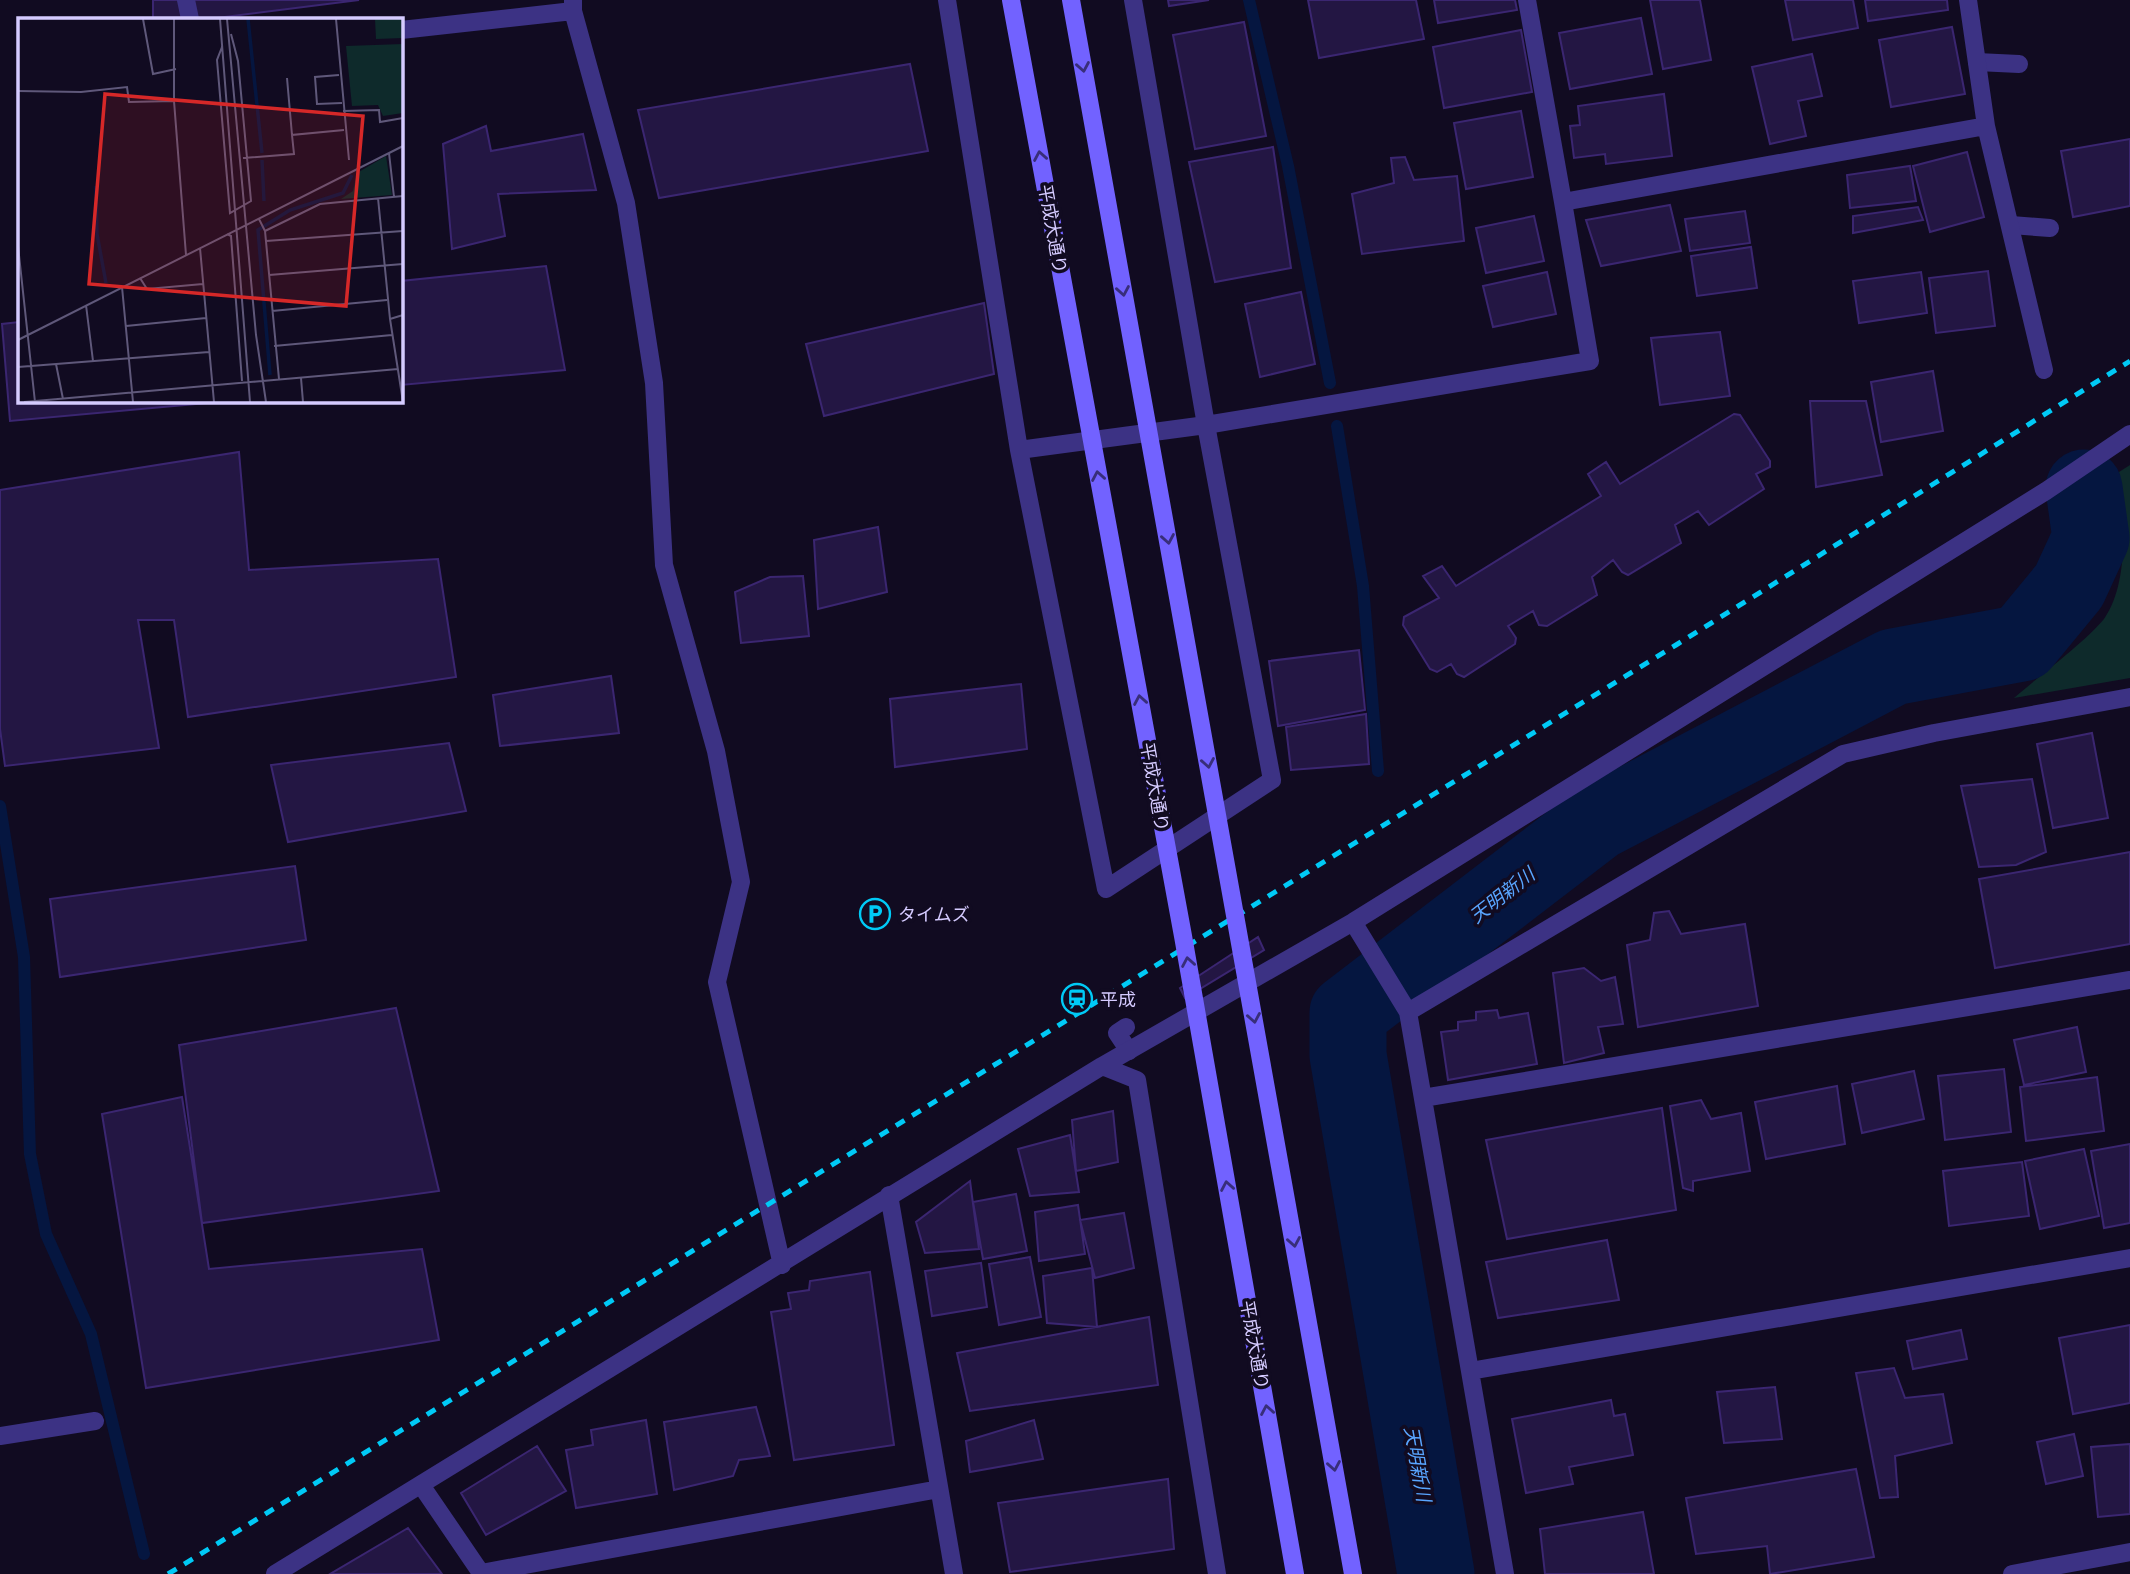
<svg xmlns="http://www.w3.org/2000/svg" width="2130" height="1574" font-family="Quicksand,'Noto Sans JP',sans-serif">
  <rect width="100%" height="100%" fill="#110b21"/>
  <!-- green -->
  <path fill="#0e2a2b" d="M2130 465V678L2014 698C2040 675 2083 644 2104 619 2130 582 2124 515 2119 472Z"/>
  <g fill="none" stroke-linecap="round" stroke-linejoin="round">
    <!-- stream -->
    <path stroke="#051640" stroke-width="12" d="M1249 0 1288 166 1330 383
      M1337 426 1363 586 1378 771
      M0 806 24 957 30 1154 46 1234 91 1334 144 1554"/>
    <!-- river -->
    <path stroke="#051640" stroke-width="77" d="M1436 1574 1348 1055V1013L1597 822 1893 667 2022 643 2069 586 2091 538 2084 488"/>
  </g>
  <!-- building -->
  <path fill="#231643" stroke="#3b2671" stroke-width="2" d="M153 0H359L209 19H153Z
    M1168 0H1209L1169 6Z
    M1308 0H1416L1424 39 1319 58Z
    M1434 0H1515L1517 10 1438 23Z
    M1650 0H1700L1711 60 1663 69Z
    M1785 0H1853L1858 28 1793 40Z
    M1865 0H1947L1948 10 1868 21Z
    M1641 18 1652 74 1570 89 1559 33Z
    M1244 22 1266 136 1195 149 1173 35Z
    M1952 27 1965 94 1891 107 1879 40Z
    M1521 30 1532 92 1444 108 1433 47Z
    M1812 54 1822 96 1798 101 1806 136 1770 144 1752 67Z
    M910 64 928 151 659 198 638 110Z
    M1664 94 1672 156 1606 164 1605 154 1574 158 1570 126 1580 125 1578 106Z
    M1521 111 1533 177 1466 189 1454 123Z
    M486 126 491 151 583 134 596 190 498 194 505 236 452 249 443 144Z
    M2130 139V206L2073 217 2061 151Z
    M1273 147 1291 268 1215 282 1189 162Z
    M1967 152 1984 217 1930 232 1913 166Z
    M1405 157 1414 180 1457 176 1464 241 1362 254 1352 194 1394 183 1391 158Z
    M1910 166 1916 201 1850 208 1847 175Z
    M1670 205 1681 251 1601 266 1586 220Z
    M1918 207 1923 220 1853 233V216Z
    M1745 211 1750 243 1690 251 1685 219Z
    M1534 216 1544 261 1486 273 1476 228Z
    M1751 247 1757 288 1697 296 1691 256Z
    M546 266 565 370 401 385V281Z
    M1988 271 1995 326 1936 333 1929 278Z
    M1547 272 1556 314 1493 327 1483 286Z
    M1921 272 1927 313 1859 323 1853 281Z
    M1301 292 1315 364 1260 377 1245 304Z
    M984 303 994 374 824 416 806 344Z
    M19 322V401H229L10 421 2 324Z
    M1720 332 1730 396 1660 405 1651 338Z
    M1933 371 1943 431 1881 442 1871 382Z
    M1810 401H1866L1882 475 1816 487Z
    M1734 414 1740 415 1770 461V467L1756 474 1764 489 1709 525 1698 511 1675 525 1681 543 1628 575 1622 572 1613 560 1592 577 1597 595 1547 626 1539 625 1533 611 1508 626 1516 638 1515 644 1464 677 1457 674 1451 664 1437 672 1430 669 1403 625 1404 617 1439 598 1423 576 1442 566 1456 586 1601 496 1588 474 1606 462 1620 484Z
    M239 452 249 570 438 559 456 677 188 717 174 620H138L159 748 5 766 0 729V490Z
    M878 527 887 592 818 609 814 540Z
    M803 576 809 636 741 643 735 592 770 577Z
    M1359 650 1365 710 1278 726 1269 661Z
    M611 676 619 733 500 746 493 695Z
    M1021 684 1027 749 895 767 890 699Z
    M1366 714 1369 764 1291 770 1286 727Z
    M2092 733 2108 818 2053 828 2037 744Z
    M449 743 466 811 288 842 271 765Z
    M2032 779 2046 852 2016 865 1979 867 1961 786Z
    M2130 852V944L1995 968 1979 879Z
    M295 866 306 940 60 977 50 899Z
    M1669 911 1681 934 1745 924 1758 1006 1638 1027 1627 945 1650 940 1654 913Z
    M1258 937 1264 950 1185 998 1180 988Z
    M1584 968 1601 981 1615 977 1623 1024 1598 1027 1604 1053 1564 1063 1553 973Z
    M396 1008 439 1191 202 1223 179 1045Z
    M1497 1010 1499 1018 1528 1013 1537 1064 1448 1080 1441 1032 1458 1030V1022L1476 1020V1012Z
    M2077 1027 2086 1072 2024 1085 2014 1040Z
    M2004 1069 2011 1132 1945 1140 1938 1076Z
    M1914 1071 1924 1119 1862 1133 1852 1084Z
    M2097 1077 2104 1131 2026 1141 2020 1087Z
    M1837 1086 1845 1144 1766 1159 1755 1102Z
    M182 1097 209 1269 422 1249 439 1340 146 1388 102 1114Z
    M1701 1100 1711 1119 1741 1113 1750 1171 1693 1181V1191L1683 1188 1670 1106Z
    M1662 1108 1676 1210 1507 1239 1486 1140Z
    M1113 1111 1118 1162 1076 1171 1072 1120Z
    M1070 1135 1079 1192 1030 1196 1018 1149Z
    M2130 1144V1223L2104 1228 2091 1151Z
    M2084 1149 2099 1216 2040 1229 2025 1161Z
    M2022 1162 2029 1216 1949 1226 1943 1171Z
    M970 1181 979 1249 925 1253 916 1222Z
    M1016 1194 1027 1251 983 1259 973 1202Z
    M1078 1205 1085 1254 1039 1261 1035 1212Z
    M1124 1213 1134 1268 1095 1278 1080 1220Z
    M1607 1240 1619 1300 1498 1318 1486 1262Z
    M1030 1257 1041 1317 999 1325 989 1264Z
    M981 1263 987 1307 932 1316 925 1271Z
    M1092 1268 1097 1327 1047 1323 1043 1276Z
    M870 1272 894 1445 794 1460 771 1312 791 1309 788 1293 809 1290 810 1281Z
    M1149 1317 1158 1385 970 1411 957 1353Z
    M2130 1325V1403L2073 1414 2059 1338Z
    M1961 1330 1967 1359 1913 1369 1907 1341Z
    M1894 1368 1905 1398 1943 1394 1952 1443 1895 1456 1898 1497 1880 1498 1856 1373Z
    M1775 1387 1782 1439 1724 1443 1717 1392Z
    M1611 1400 1614 1416 1625 1414 1633 1455 1569 1467 1573 1484 1526 1493 1512 1419Z
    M756 1407 770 1456 739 1460 733 1476 674 1490 664 1422Z
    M646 1420 657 1494 576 1508 566 1450 593 1445 591 1430Z
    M1034 1420 1043 1459 970 1472 966 1441Z
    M2074 1434 2083 1476 2046 1484 2037 1442Z
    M2130 1444V1514L2098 1517 2091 1447Z
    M537 1446 566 1491 486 1535 461 1493Z
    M1856 1469 1874 1557 1770 1574 1767 1546 1696 1554 1686 1498Z
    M1168 1479 1174 1549 1010 1572 998 1503Z
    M1643 1512 1654 1574H1545L1540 1529Z
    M408 1528 442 1574H330Z"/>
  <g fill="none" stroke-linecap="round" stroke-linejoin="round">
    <!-- lane -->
    <path stroke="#3c3284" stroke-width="18" d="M1977 62 2019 64
      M2011 225 2050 228
      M1126 1027 1117 1033 1129 1051
      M0 1436 95 1421"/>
    <!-- street -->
    <path stroke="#3c3284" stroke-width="18" d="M186 0 190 19
      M573 0V11L626 203 654 383 664 565 716 751 741 882 717 982 782 1265
      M947 0 1019 450 1106 889 1272 780 1206 425 1133 0
      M1527 0 1563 202
      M1968 0 1986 126 2044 370
      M401 30 573 11
      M1019 450 1206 425 1590 361 1563 202 1986 126
      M1353 922 1408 1012 1505 1574
      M1408 1012 1843 754 1934 733 2130 697
      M1102 1066 1137 1080 1217 1574
      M1423 1098 2130 980
      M889 1195 954 1574
      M1470 1371 2130 1258
      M421 1485 481 1573 939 1489
      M275 1574 1102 1066 1353 922 2046 491 2130 434
      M2012 1574 2130 1552"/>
    <!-- rail -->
    <path stroke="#00caf6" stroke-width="5" stroke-dasharray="10 9" stroke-linecap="butt" d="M168 1574 1676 645 2130 361"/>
    <!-- secondary-bridge -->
    <path stroke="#7262ff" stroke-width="18" d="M1011 0 1183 936 1295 1574
      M1071 0 1353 1574"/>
  </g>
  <!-- one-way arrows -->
  <defs><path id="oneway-chevron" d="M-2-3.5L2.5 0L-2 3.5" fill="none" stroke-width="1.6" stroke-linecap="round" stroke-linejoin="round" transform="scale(1.75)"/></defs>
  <g stroke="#382e7a">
    <use href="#oneway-chevron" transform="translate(1083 67) rotate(80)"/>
    <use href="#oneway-chevron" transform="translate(1040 156) rotate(-100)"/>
    <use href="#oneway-chevron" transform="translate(1123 291) rotate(80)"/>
    <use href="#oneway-chevron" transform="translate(1098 476) rotate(-100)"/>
    <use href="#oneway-chevron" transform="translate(1168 539) rotate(80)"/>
    <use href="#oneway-chevron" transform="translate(1140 700) rotate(-100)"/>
    <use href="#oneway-chevron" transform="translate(1208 763) rotate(80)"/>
    <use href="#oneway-chevron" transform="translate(1188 962) rotate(-100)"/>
    <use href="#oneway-chevron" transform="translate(1254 1018) rotate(80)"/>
    <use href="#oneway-chevron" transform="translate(1227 1186) rotate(-100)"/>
    <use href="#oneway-chevron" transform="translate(1294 1242) rotate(80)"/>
    <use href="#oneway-chevron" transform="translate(1267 1410) rotate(-100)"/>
    <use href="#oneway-chevron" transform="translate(1334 1466) rotate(80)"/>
  </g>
  <!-- icons -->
  <defs>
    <g id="parking-ring" transform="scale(1.575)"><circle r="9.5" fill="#110b21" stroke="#00caf6" stroke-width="1.5"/><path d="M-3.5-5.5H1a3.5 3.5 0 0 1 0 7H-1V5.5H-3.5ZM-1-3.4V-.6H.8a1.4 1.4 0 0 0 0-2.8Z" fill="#00caf6"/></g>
    <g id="station-ring" transform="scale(1.575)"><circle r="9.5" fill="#110b21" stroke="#00caf6" stroke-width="1.5"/><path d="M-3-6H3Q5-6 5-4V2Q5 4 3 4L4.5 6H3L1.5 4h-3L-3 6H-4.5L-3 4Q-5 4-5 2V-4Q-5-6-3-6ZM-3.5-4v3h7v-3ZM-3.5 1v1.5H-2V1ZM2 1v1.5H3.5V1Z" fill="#00caf6"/></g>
  </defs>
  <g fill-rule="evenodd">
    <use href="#parking-ring" x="875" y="914"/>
    <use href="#station-ring" x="1077" y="999"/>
  </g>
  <g text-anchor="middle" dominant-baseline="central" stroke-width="7" stroke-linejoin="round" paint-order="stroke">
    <!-- street labels -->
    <g font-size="18" fill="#d5cbff" stroke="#110b21">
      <text transform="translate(1053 229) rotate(80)">平成大通り</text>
      <text transform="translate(1155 787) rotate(80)">平成大通り</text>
      <text transform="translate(1255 1345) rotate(80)">平成大通り</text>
    </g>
    <!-- poi labels -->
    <g font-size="18" fill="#d5cbff" stroke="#110b21" text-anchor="start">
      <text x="898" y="914">タイムズ</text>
      <text x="1100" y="999">平成</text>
    </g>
    <!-- water labels -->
    <g font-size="19" font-style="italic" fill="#59a5ff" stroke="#110b21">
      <text transform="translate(1502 895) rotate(-38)">天明新川</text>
      <text transform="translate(1418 1464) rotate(80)">天明新川</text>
    </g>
  </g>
  <!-- overview -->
  <g transform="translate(18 18)">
    <rect width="385" height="385" fill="#110b21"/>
    <path d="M357 1H385V20L358 21ZM385 26V95L365 98 360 87 334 88 328 28ZM368 138 374 177 323 181 335 173 339 155Z" fill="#0e2a2b"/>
    <path fill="none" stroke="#051640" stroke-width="3.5" d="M230 1 244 135M244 142 246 183M78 168 79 216 88 265M252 357 240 212 272 192 325 175 334 157"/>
    <path fill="none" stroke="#5f587a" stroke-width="2" d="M125 1 135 56 158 51M156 1V83L168 237M202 1 232 384M209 1 238 317 248 384M318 1 331 142M204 29 199 42 212 195 233 183 220 43 213 16M321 57 297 59 299 86 324 85M269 60 274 117M0 73 63 74 109 69 111 84 156 83M325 93 361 92 362 104 385 100M371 135 376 179M225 140 276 136 274 117 326 112M360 180 372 301M241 201 247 213 261 361M247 213 302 186 385 178M209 216 213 218 224 363M248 223 385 213M0 228 17 384M182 230 196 384M251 257 385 246M122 260 129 271 185 266M104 269 115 384M68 287 75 343M254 293 369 282M108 308 188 300M0 322 385 128M256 328 374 317M38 346 45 381M0 349 191 334M283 360 285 384M6 384 380 351M385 384 372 301 385 297"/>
    <path fill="#d62828" fill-opacity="0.15" stroke="#d62828" stroke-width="3.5" d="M87 76 345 98 328 288 71 266Z"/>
    <rect width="385" height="385" fill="none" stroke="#d5cbff" stroke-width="3.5"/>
  </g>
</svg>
